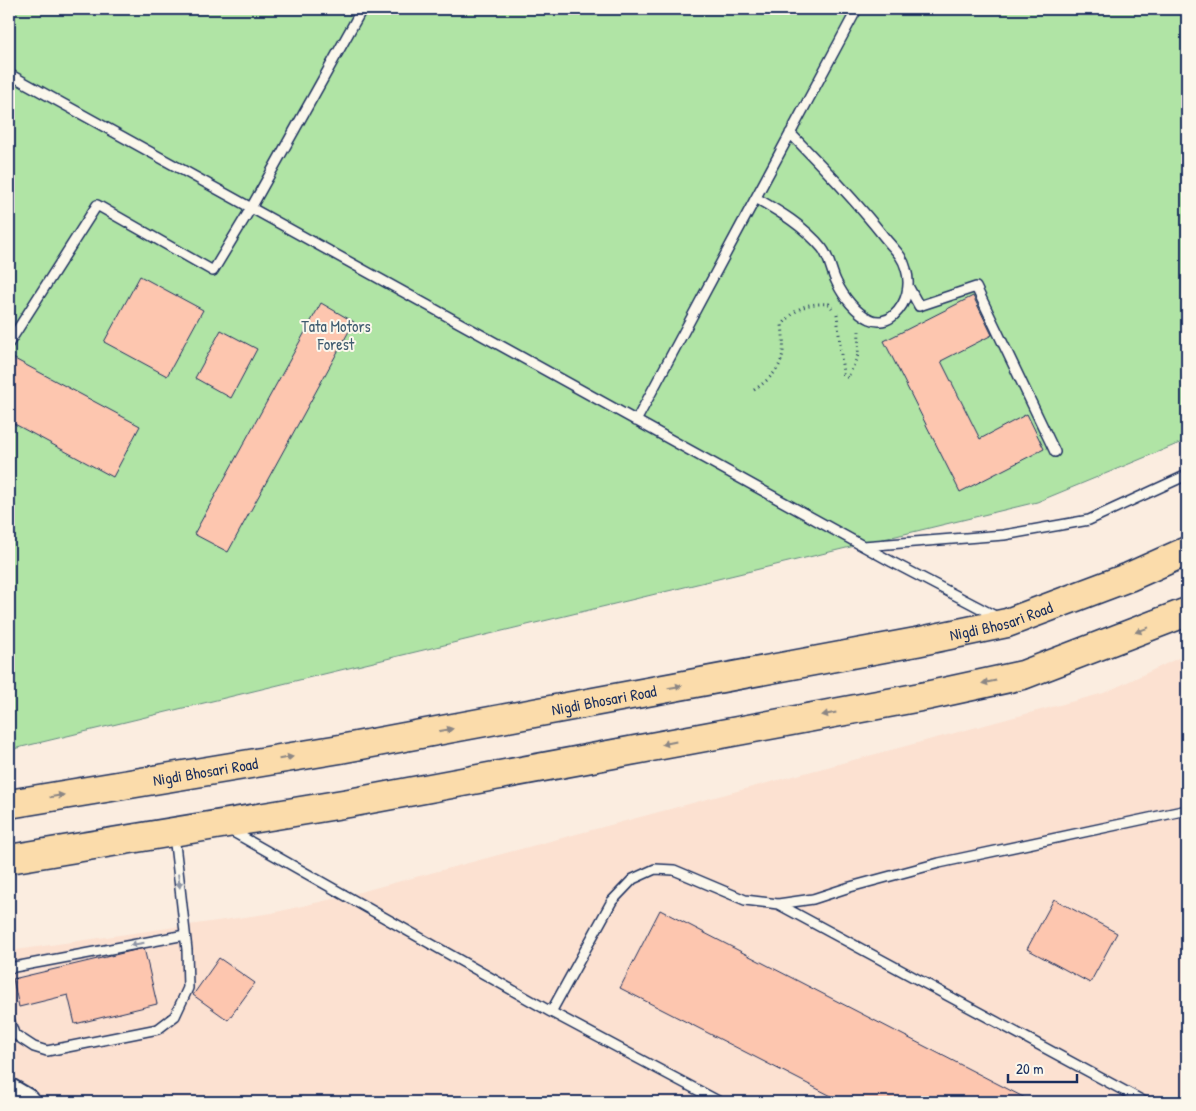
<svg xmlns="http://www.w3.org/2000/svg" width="1196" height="1111" font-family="'Patrick Hand',sans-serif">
  <rect width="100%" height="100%" fill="#fbede0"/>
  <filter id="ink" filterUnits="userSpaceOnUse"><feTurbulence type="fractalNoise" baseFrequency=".02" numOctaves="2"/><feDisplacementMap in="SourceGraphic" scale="10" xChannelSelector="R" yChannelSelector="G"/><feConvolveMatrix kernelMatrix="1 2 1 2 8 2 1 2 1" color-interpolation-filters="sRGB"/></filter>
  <g filter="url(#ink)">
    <!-- built -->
    <path fill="#fce1d1" d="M1187 654V1102H9V951L272 913 341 897 1104 693Z"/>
    <!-- green -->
    <path fill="#b0e4a5" stroke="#668a82" d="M9 9H1187V440L1037 502 9 750Z"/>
    <!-- building -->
    <path fill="#fdc6af" stroke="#1b2f5e" d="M140 276 203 310 167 376 104 342Z
      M973 296 992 335 941 361 980 439 1027 414 1044 449 960 492 884 341Z
      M321 303 354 322 228 552 194 534Z
      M221 330 257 349 231 398 195 378Z
      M9 356 140 426 113 477 9 421Z
      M1054 899 1117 933 1090 983 1027 949Z
      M660 910 1033 1102H843L620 988Z
      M144 948 157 1004 75 1024 68 995 19 1007 13 979Z
      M219 958 255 983 228 1020 193 995Z"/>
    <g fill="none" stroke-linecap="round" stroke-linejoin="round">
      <!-- lane casing -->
      <g stroke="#1b2f5e" stroke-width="12">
        <path id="lane" d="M9 74 892 562 999 618
          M756 198C780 212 804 226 822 248 830 258 831 272 837 283 843 296 856 313 870 319 878 323 888 321 894 315 907 303 911 285 906 269 903 256 893 248 885 238 856 201 823 167 790 133
          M908 286 919 306 976 287 1055 452
          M9 343 97 205 213 271 251 208 362 9
          M636 421 857 9
          M863 546 1004 535 1089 520 1187 475
          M228 829 551 1012 720 1102
          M778 904 1145 1102
          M9 968 185 935
          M551 1012 612 901 633 879 655 869 674 870 745 900 778 904 813 899 850 887 939 863 1187 810
          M9 1019 14 1034 34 1047 47 1051 158 1029 175 1016 188 988 187 950 174 835"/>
      </g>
      <!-- secondary casing -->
      <g stroke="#1b2f5e" stroke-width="30">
        <path id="secondary" d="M9 1092 26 1102"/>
      </g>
      <!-- primary casing -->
      <g stroke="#1b2f5e" stroke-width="31">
        <g id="primary">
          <path id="s1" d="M9 804 340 749 916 642 1007 623 1129 577 1187 551"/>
          <path d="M9 859 349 803 926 696 1023 675 1187 612"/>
        </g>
      </g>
      <!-- path -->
      <path stroke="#1b2f5e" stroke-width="3" stroke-dasharray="1 4" stroke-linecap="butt" d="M837 314 843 374 848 378 858 355 859 331
        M754 390C783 370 786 358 782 325 798 307 805 303 829 304L832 308"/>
      <!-- lane -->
      <use href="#lane" stroke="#fbf7ec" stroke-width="9"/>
      <!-- secondary -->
      <use href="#secondary" stroke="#fbf7ec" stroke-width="26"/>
      <!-- primary -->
      <use href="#primary" stroke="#fbdcab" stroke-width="28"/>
    </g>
    <!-- one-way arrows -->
    <defs><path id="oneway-solid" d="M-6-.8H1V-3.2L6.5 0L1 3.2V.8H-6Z" transform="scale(1.25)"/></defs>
    <g fill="#8b8684">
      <use href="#oneway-solid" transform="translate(1142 630) rotate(160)"/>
      <use href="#oneway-solid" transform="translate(989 682) rotate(168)"/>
      <use href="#oneway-solid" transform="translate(675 687) rotate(-10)"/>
      <use href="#oneway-solid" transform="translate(829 714) rotate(169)"/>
      <use href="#oneway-solid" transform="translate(446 730) rotate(-10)"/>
      <use href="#oneway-solid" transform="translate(669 743) rotate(169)"/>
      <use href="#oneway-solid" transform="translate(286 758) rotate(-9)"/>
      <use href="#oneway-solid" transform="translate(57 796) rotate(-9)"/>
    </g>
    <g fill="#8b93a5">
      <use href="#oneway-solid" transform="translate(179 881) rotate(83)"/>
      <use href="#oneway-solid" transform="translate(137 944) rotate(170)"/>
    </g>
  </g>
  <g text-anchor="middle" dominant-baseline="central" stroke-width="4" stroke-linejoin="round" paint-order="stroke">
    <!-- park labels -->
    <g font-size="16" fill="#405c70" stroke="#fbf7ec">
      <text x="336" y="326">Tata Motors<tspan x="336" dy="18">Forest</tspan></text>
    </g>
    <!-- street labels -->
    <g font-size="16" fill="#1b2f5e" stroke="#fbf7ec">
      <text stroke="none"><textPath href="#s1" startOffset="1009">Nigdi Bhosari Road</textPath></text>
      <text stroke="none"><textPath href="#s1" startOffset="604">Nigdi Bhosari Road</textPath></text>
      <text stroke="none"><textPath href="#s1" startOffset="199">Nigdi Bhosari Road</textPath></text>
    </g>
  </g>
  <!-- margin -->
  <rect width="1196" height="1111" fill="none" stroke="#fbf7ec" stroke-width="30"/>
  <rect x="15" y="15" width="1166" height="1081" fill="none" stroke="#1b2f5e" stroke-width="2" filter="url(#ink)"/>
  <!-- scale -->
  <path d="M1008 1074v8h69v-8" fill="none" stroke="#1b2f5e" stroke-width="2.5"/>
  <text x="1016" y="1074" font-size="15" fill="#1b2f5e" stroke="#fbf7ec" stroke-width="4" paint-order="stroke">20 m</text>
</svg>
